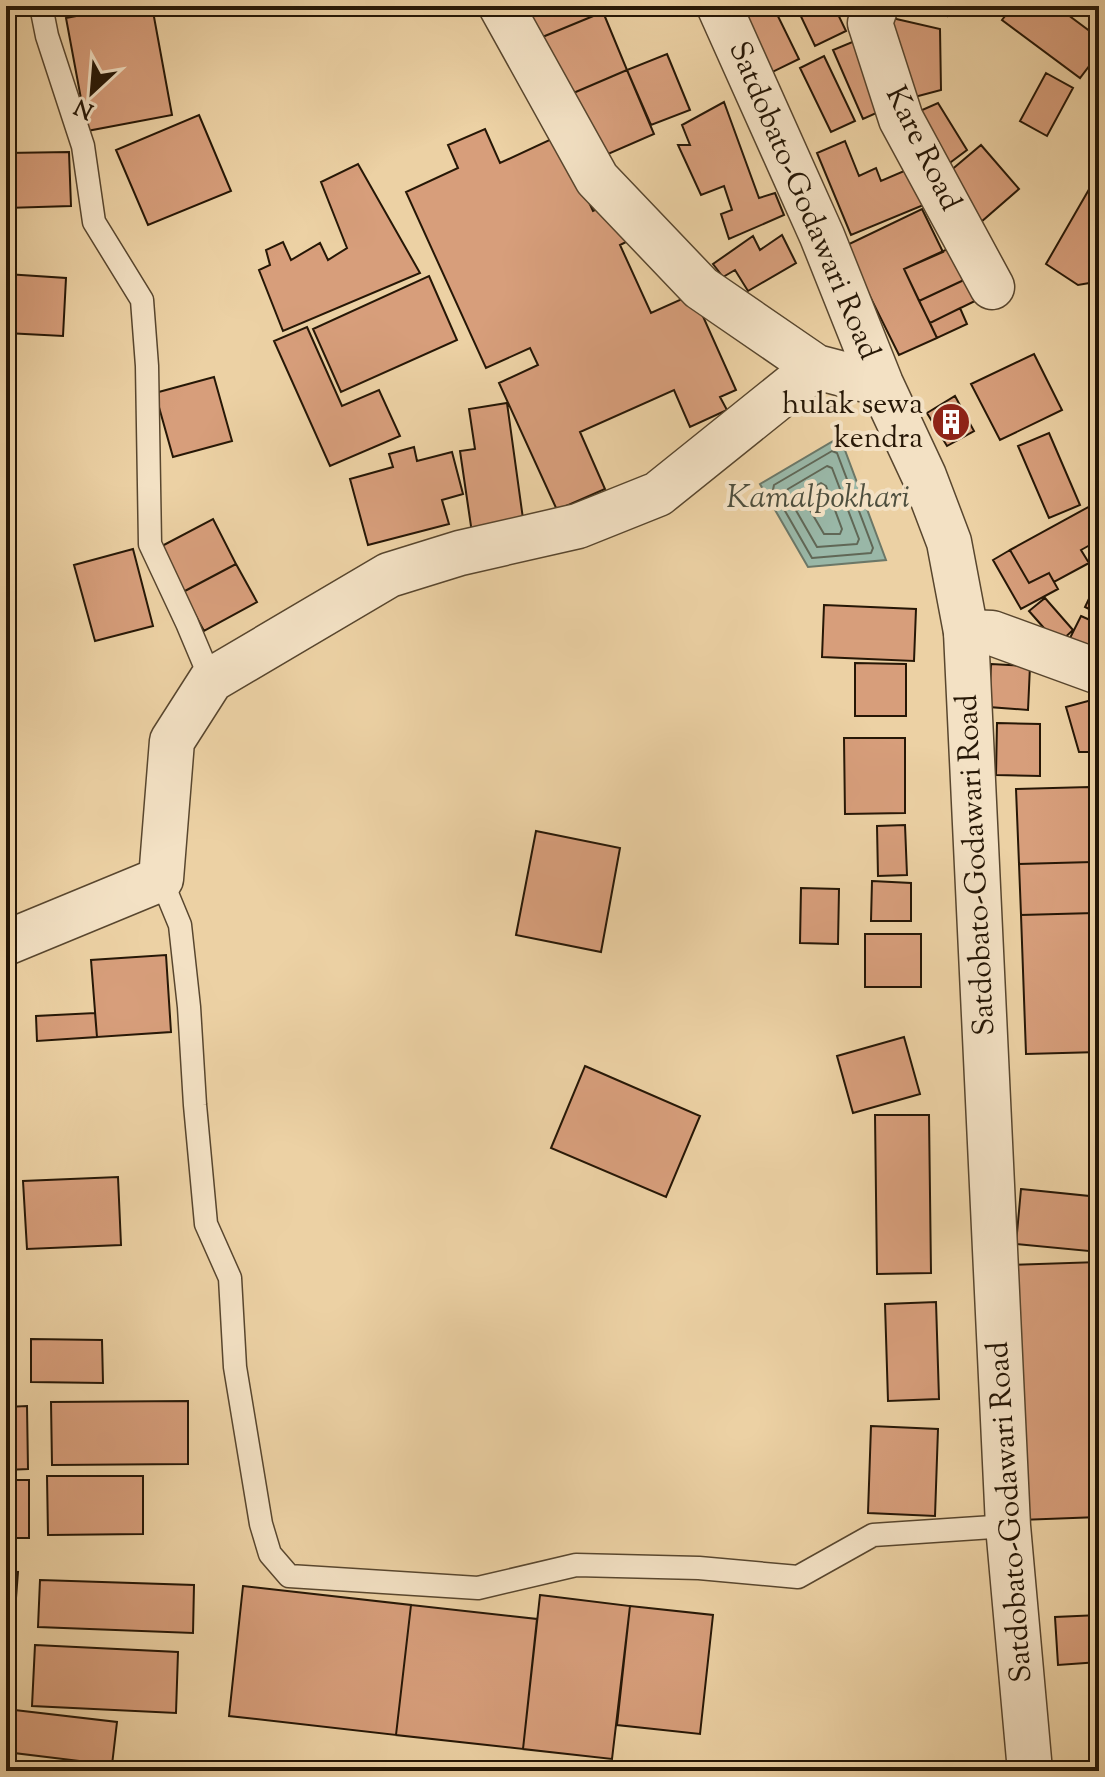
<svg xmlns="http://www.w3.org/2000/svg" width="1105" height="1777" font-family="'Sorts Mill Goudy',serif">
  <rect width="100%" height="100%" fill="#ecd1a4"/>
  <filter id="stains"><feTurbulence type="fractalNoise" baseFrequency=".0025" numOctaves="4"/><feColorMatrix values="0 0 0 0 .2 0 0 0 0 .09 0 0 0 0 .02 0 0 0 .5 -.17"/></filter>
  <radialGradient id="worn" r=".72"><stop offset=".6" stop-color="#630" stop-opacity="0"/><stop offset="1" stop-color="#630" stop-opacity=".3"/></radialGradient>
  <!-- water -->
  <path fill="#99b7a7" stroke="#6b7767" stroke-width="2" d="M840 437 886 560 808 567 760 484Z"/>
  <g fill="none" stroke-linecap="round" stroke-linejoin="round">
    <!-- shore -->
    <path stroke="#606756" stroke-width="2" d="M832 451 837 453 873 548 871 553 812 558 773 490 774 485Z
      M827 466 832 468 859 539 857 544 817 547 786 493 788 489Z
      M821 483 826 486 842 529 840 534H824L803 498 804 493Z"/>
  </g>
  <!-- building -->
  <path fill="#d79e7b" stroke="#261706" stroke-width="2" d="M128 6H152L172 115 87 131 66 18Z
    M527 6H600L603 12 540 38Z
    M727 6H773L799 59 762 77Z
    M796 6H834L846 31 815 46Z
    M905 6H949L947 16Z
    M1013 6H1056L1099 38V53L1080 78 1002 20Z
    M603 12 627 70 564 97 540 38Z
    M892 18 940 29 941 90 907 99 889 43Z
    M862 38 892 106 863 119 833 50Z
    M667 54 690 110 651 125 627 70Z
    M824 56 855 121 831 132 800 68Z
    M627 70 654 134 592 161 564 97Z
    M1046 73 1073 88 1047 136 1020 121Z
    M724 102 759 198 775 193 784 215 729 239 721 214 732 210 724 186 701 195 678 145H690L682 125Z
    M938 103 967 150 939 171 913 114Z
    M199 115 231 191 148 225 116 150Z
    M485 129 500 163 558 136 593 211 613 202 630 240 620 245 651 313 693 294 736 390 720 397 727 410 690 427 674 390 580 432 605 489 557 510 499 383 538 365 530 348 486 368 406 192 458 168 448 145Z
    M845 141 859 176 876 168 881 181 911 168 926 204 851 235 817 153Z
    M981 145 1019 189 981 222 943 177Z
    M69 152 71 206 6 208V153Z
    M358 164 420 273 283 331 259 270 270 265 266 250 283 242 291 260 320 243 328 260 347 248 321 182Z
    M1099 172V275L1095 282 1078 285 1046 264Z
    M922 209 943 252 904 269 937 338 899 355 845 246Z
    M782 235 796 263 748 291 735 270 723 277 713 264 753 236 760 250Z
    M952 247 966 279 919 301 904 269Z
    M6 274 66 278 63 336 6 333Z
    M429 276 457 340 341 392 313 329Z
    M966 279 975 301 930 323 919 301Z
    M960 308 967 324 937 338 930 323Z
    M307 327 342 406 379 390 400 436 330 466 274 341Z
    M1034 354 1062 410 1000 440 971 384Z
    M214 377 232 441 173 457 155 393Z
    M955 396 974 431 947 446 927 413Z
    M507 403 524 526 472 533 460 451 475 449 469 409Z
    M1049 433 1080 505 1049 518 1018 446Z
    M414 447 417 461 452 452 463 494 442 500 449 524 368 545 350 479 393 467 389 454Z
    M1092 505 1099 518V540L1081 550 1089 563 1054 582 1049 573 1029 583 1010 550Z
    M213 519 236 564 183 592 160 547Z
    M133 549 153 626 95 641 74 565Z
    M1010 550 1029 583 1049 573 1058 589 1021 609 993 560Z
    M236 564 257 602 204 631 183 592Z
    M1099 578V614L1085 607Z
    M1045 598 1073 630 1058 644 1029 611Z
    M824 605 916 609 914 661 822 657Z
    M1081 616 1099 624 1087 649 1069 640Z
    M855 663 906 664V716H855Z
    M991 664 1030 666 1028 710 989 707Z
    M1099 698V748L1096 752H1079L1066 707Z
    M997 723 1040 724V776L996 775Z
    M844 738H905V813L845 814Z
    M1089 787 1092 862 1019 864 1016 789Z
    M905 825 907 875 878 876 877 826Z
    M536 831 620 848 601 952 516 935Z
    M1092 862 1094 913 1021 915 1019 864Z
    M872 881 911 883V921H871Z
    M801 888 839 889 838 944 800 943Z
    M1094 913 1099 1052 1026 1054 1021 915Z
    M865 934H921V987H865Z
    M166 955 171 1032 97 1037 91 960Z
    M95 1013 97 1037 37 1041 36 1016Z
    M904 1037 920 1094 853 1113 837 1056Z
    M585 1066 700 1116 666 1197 551 1148Z
    M875 1115H929L931 1273 877 1274Z
    M118 1177 121 1245 27 1249 23 1181Z
    M1021 1189 1099 1197V1252L1016 1244Z
    M1099 1262V1517L1020 1520 1010 1265Z
    M936 1302 939 1399 888 1401 885 1304Z
    M31 1339 102 1340 103 1383 31 1382Z
    M188 1401V1464L52 1465 51 1402Z
    M27 1406 28 1469 6 1470V1407Z
    M871 1426 938 1429 935 1516 868 1513Z
    M47 1476H143V1534L48 1535Z
    M6 1480H29V1538H6Z
    M6 1571 18 1572 14 1624H6Z
    M40 1580 194 1585 193 1633 38 1627Z
    M243 1586 411 1605 396 1735 229 1716Z
    M540 1595 630 1606 612 1759 523 1749Z
    M411 1605 537 1619 523 1749 396 1735Z
    M630 1606 713 1615 700 1734 617 1725Z
    M1099 1615V1662L1058 1665 1055 1617Z
    M6 1642H13L9 1692H6Z
    M35 1645 178 1652 176 1713 32 1706Z
    M6 1709 117 1722 112 1765 6 1752Z"/>
  <g fill="none" stroke-linecap="round" stroke-linejoin="round">
    <!-- service casing -->
    <g stroke="#58462e" stroke-width="25">
      <path id="service" d="M41 6 47 36 83 146 94 222 142 300 147 366 150 544 187 623 211 680
        M161 879 180 925 189 1007 195 1105 206 1224 230 1278 235 1367 261 1524 270 1554 289 1576 478 1588 576 1565 699 1568 798 1577 873 1535 1008 1526"/>
    </g>
    <!-- minor casing -->
    <g stroke="#58462e" stroke-width="47">
      <path id="minor" d="M876 6 870 23 901 119 992 287
        M966 632 992 633 1099 672
        M6 943 161 879 172 741 211 680 389 575 460 553 578 526 658 494 816 367"/>
    </g>
    <!-- tertiary casing -->
    <g stroke="#58462e" stroke-width="47">
      <path id="tertiary" d="M501 6 597 179 701 288 816 367 881 384
        M719 6 822 236 881 384 924 476 949 542 966 632 1008 1526 1030 1771"/>
    </g>
    <!-- service -->
    <use href="#service" stroke="#f3e1c4" stroke-width="22"/>
    <!-- minor -->
    <use href="#minor" stroke="#f3e1c4" stroke-width="44"/>
    <!-- tertiary -->
    <use href="#tertiary" stroke="#f3e1c4" stroke-width="44"/>
  </g>
  <!-- icons -->
  <defs>
    <g id="building-disc" transform="scale(2)"><circle r="9.5" fill="#8f2418" stroke="#f3e1c4"/><path d="M-4-6H4V6H1V3H-1V6H-4ZM-2.5-4.3h1.7v1.8h-1.7ZM.8-4.3h1.7v1.8H.8ZM-2.5-1h1.7V.8h-1.7ZM.8-1h1.7V.8H.8Z" fill="#fff"/></g>
  </defs>
  <g fill-rule="evenodd">
    <use href="#building-disc" x="951" y="422"/>
  </g>
  <g text-anchor="middle" dominant-baseline="central" stroke-width="8" stroke-linejoin="round" paint-order="stroke">
    <!-- street labels -->
    <g font-size="30" fill="#261706" stroke="#f3e1c4">
      <text transform="translate(922 149) rotate(64)">Kare Road</text>
      <text transform="translate(803 201) rotate(67)">Satdobato-Godawari Road</text>
      <text transform="translate(977 865) rotate(-93)">Satdobato-Godawari Road</text>
      <text transform="translate(1011 1512) rotate(-94)">Satdobato-Godawari Road</text>
    </g>
    <!-- poi labels -->
    <g font-size="30" fill="#261706" stroke="#f3e1c4" text-anchor="end">
      <text x="923" y="405">hulak sewa<tspan x="923" dy="34">kendra</tspan></text>
    </g>
    <!-- water labels -->
    <g font-size="32" font-style="italic" fill="#4e4f3e" stroke="#f3e1c4">
      <text x="818" y="499">Kamalpokhari</text>
    </g>
  </g>
  <!-- margin -->
  <rect width="1105" height="1777" fill="none" stroke="#ecd1a4" stroke-width="32"/>
  <rect x="8" y="8" width="1089" height="1761" fill="none" stroke="#261706" stroke-width="4"/>
  <rect x="16" y="16" width="1073" height="1745" fill="none" stroke="#261706" stroke-width="2"/>
  <!-- north arrow -->
  <g transform="translate(92 92) rotate(206)" stroke="#f3e1c4" stroke-width="6" paint-order="stroke">
  <path d="M0-6L14 30L0 20L-14 30Z" fill="#261706"/>
  <text y="-12" font-size="22" font-weight="bold" text-anchor="middle" fill="#261706">N</text>
  </g>
  <rect width="100%" height="100%" filter="url(#stains)"/>
  <rect width="100%" height="100%" fill="url(#worn)"/>
</svg>
